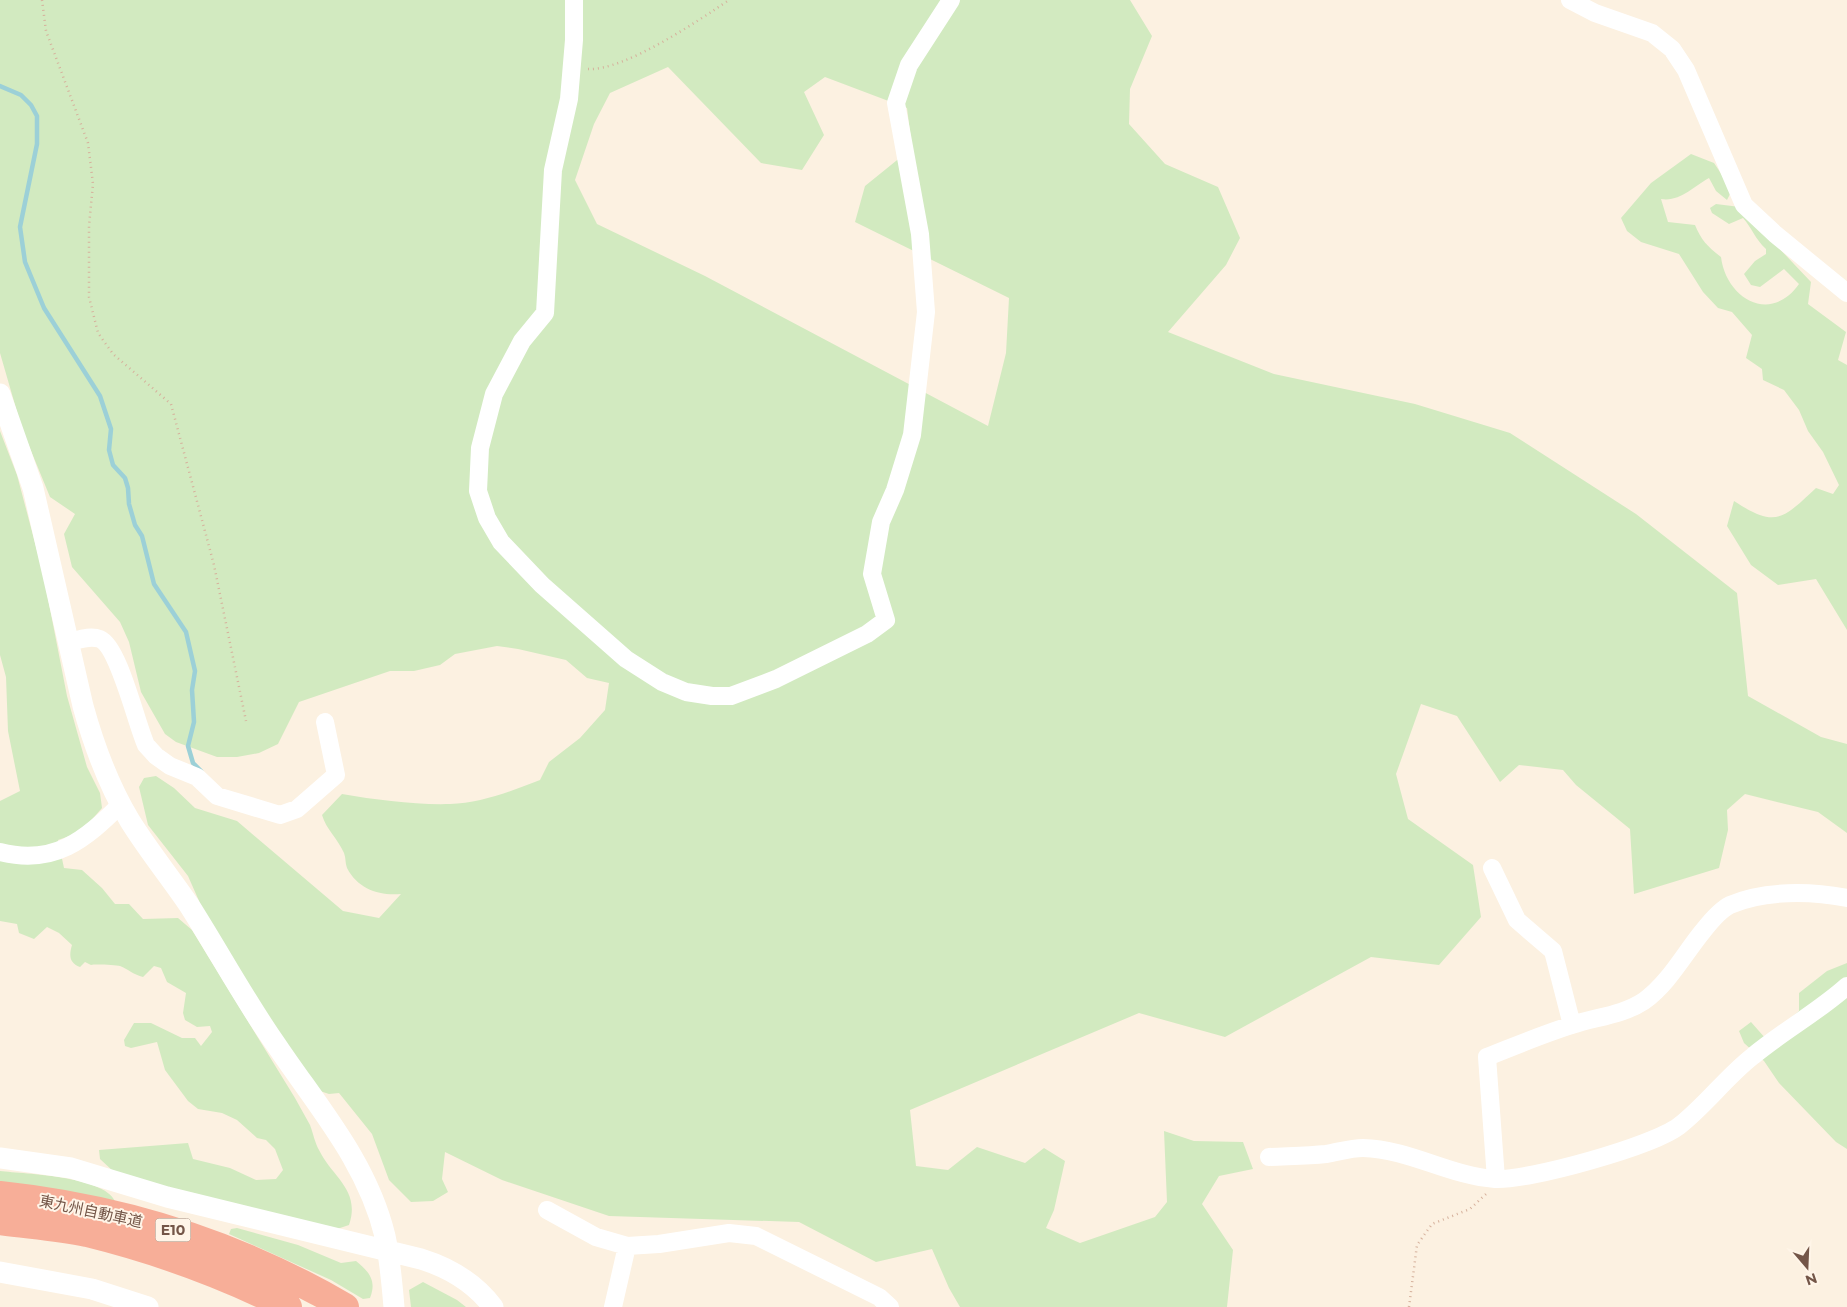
<svg xmlns="http://www.w3.org/2000/svg" width="1847" height="1307" font-family="Montserrat,'Noto Sans JP',sans-serif">
  <rect width="100%" height="100%" fill="#fcf1e1"/>
  <!-- green -->
  <path fill="#d2eac0" fill-rule="evenodd" d="M0 0H1130L1152 36 1130 89 1129 124 1165 164 1218 187 1240 238 1226 265 1168 332 1274 374 1415 404 1510 433 1636 514 1737 593 1748 696 1821 737 1847 744V833L1818 812 1745 794 1727 810 1728 830 1719 868 1634 894 1630 829 1576 785 1563 770 1519 765 1500 782 1457 716 1421 704 1396 774 1408 819 1473 865 1481 917 1439 965 1371 957 1225 1037 1139 1013 910 1110 916 1166 948 1170 977 1147 1025 1163 1044 1148 1065 1161 1054 1210 1046 1228 1080 1243 1155 1217 1167 1202 1164 1131 1194 1141 1243 1142 1253 1169 1219 1176 1202 1204 1233 1250 1227 1307H960L949 1288 932 1249 876 1262 799 1222 609 1216 502 1180 445 1152 442 1179 448 1192 433 1201 411 1202 389 1180 372 1134 339 1093 329 1094 320 1091 284 1043 207 919 188 876 148 825 139 787 144 778 156 776 174 788 195 808 237 821 343 911 379 918 401 894C379 896 358 889 347 868 345 863 346 858 344 853 338 839 326 829 322 815L342 794C377 800 415 805 450 804 481 803 512 791 540 780L549 762 580 738 605 710 609 683 587 678 566 660 518 649 497 646 455 654 440 665 414 671H390L299 702 278 744 259 753 237 757H217L176 742 165 734 141 692 129 642 120 622 72 567 64 534 75 514 50 497 22 429 0 353ZM668 67 761 163 802 170 824 135 804 92 825 77 907 108 912 148 865 186 855 222 1009 298 1006 353 988 426 705 276 597 224 575 180 594 124 610 93Z
    M1691 154 1714 163 1732 190 1727 200 1716 191 1709 178C1693 187 1680 202 1661 199L1668 222 1695 225C1701 240 1708 247 1721 257 1726 298 1770 325 1799 284L1784 269 1760 287 1751 285 1744 274 1755 261 1766 254V249C1755 239 1752 228 1743 218L1729 224 1712 213 1710 208 1716 204 1740 207 1811 282 1808 304 1846 332 1838 360 1847 365V630L1816 579 1778 585 1751 565 1727 526 1734 501C1775 528 1782 520 1816 488L1833 494 1839 485 1823 452 1808 431 1799 410 1784 390 1763 380 1762 369 1746 358 1752 335 1732 312 1718 308 1703 292 1679 254 1641 242 1627 231 1621 218 1651 183Z
    M0 431 17 475 43 573 67 696 87 767 100 793 102 808 81 832 58 840 64 868 82 870 102 888 115 904H129L143 919 178 918 192 930 295 1098C300 1107 305 1116 310 1125 313 1133 315 1143 319 1150 332 1177 361 1190 349 1225L337 1229 305 1225 114 1172 100 1159 99 1150 188 1143 193 1159 230 1168 256 1180 276 1179 283 1170 275 1149 266 1140 257 1138 237 1120 222 1113 198 1109 188 1101 165 1070 157 1042 131 1048 125 1046 124 1040 134 1023H151L182 1038H195L201 1046 212 1032 210 1026 197 1027 185 1020 183 1013 186 993 167 982 161 968 154 966 143 977C134 975 128 969 120 966 116 965 95 964 91 965L85 962 80 967C69 963 69 955 72 945L59 933 47 927 34 939 19 933 17 924 0 921V801L20 791 8 731 6 677 0 655Z
    M1847 963V1149L1836 1142 1779 1083 1764 1061 1744 1043 1739 1031 1751 1022 1766 1039 1799 1011V993L1827 971Z
    M0 1171C26 1174 103 1176 115 1201L110 1204 0 1184Z
    M237 1228 298 1245 341 1263 356 1261C369 1272 377 1280 370 1298L363 1299 331 1280 229 1234 231 1229Z
    M423 1282 457 1300 466 1307H411L409 1290Z"/>
  <g fill="none" stroke-linecap="round" stroke-linejoin="round">
    <!-- stream -->
    <path stroke="#9cd0d7" stroke-width="4.5" d="M0 86 21 95 31 105 37 116V144L20 227 25 262 44 308 100 396 111 429 109 450 113 465 125 478 128 488 129 504 135 525 142 536 154 584 186 632 195 671 192 690 194 722 188 746 193 763 201 771"/>
    <!-- path -->
    <path stroke="#d6b19c" stroke-width="2.5" stroke-dasharray="1 4" stroke-linecap="butt" d="M42 0 46 31 88 143 93 184 89 226V297L98 333 113 354 171 404 214 565 246 721
      M588 69C624 71 698 21 729 0
      M1409 1307 1417 1245 1432 1224 1470 1209 1486 1194"/>
    <!-- minor -->
    <path stroke="#fff" stroke-width="18" d="M574 0V40L569 99 553 170 545 313 522 341 494 394 480 448 478 491 487 518 501 542 542 585 626 659 662 682 686 692 712 696H731L776 679 867 634 886 620 872 574 881 522 895 490 912 435 926 312 920 234 896 103 909 65 951 0
      M1570 0 1595 13 1652 33 1672 49 1686 70 1744 205 1775 234 1847 293
      M69 642C78 640 90 635 100 639 119 647 136 723 146 745L156 756 170 766 197 777 217 796 280 815 297 809 336 775 325 722
      M0 852C54 866 85 840 121 804
      M1492 868 1517 920 1553 951 1572 1025
      M1269 1157C1288 1156 1307 1156 1326 1154 1338 1152 1351 1148 1363 1148 1409 1149 1450 1176 1495 1179 1528 1181 1653 1146 1679 1126 1706 1105 1726 1077 1753 1056 1783 1031 1818 1012 1847 986
      M1496 1179 1487 1057C1515 1046 1543 1034 1572 1025 1596 1017 1623 1015 1644 1001 1669 983 1684 954 1703 931 1710 922 1720 910 1730 905 1764 890 1811 891 1847 898
      M547 1210 596 1237 627 1246 659 1244 729 1233 756 1236 879 1297 890 1307
      M613 1307 627 1246"/>
    <!-- tertiary -->
    <path stroke="#fff" stroke-width="21" d="M0 394 33 488 83 706C94 746 109 786 130 821 148 850 170 877 189 905 219 952 245 1001 277 1046 318 1107 367 1162 385 1236 390 1259 392 1283 394 1307
      M0 1158 71 1168 167 1197 421 1259C450 1268 474 1282 493 1307
      M0 1272 92 1289 148 1307"/>
    <!-- motorway -->
    <path stroke="#f7ae98" stroke-width="28" d="M0 1195C122 1208 239 1245 345 1307
      M0 1221C29 1225 59 1227 87 1233 156 1250 225 1275 288 1307"/>
  </g>
  <g text-anchor="middle" dominant-baseline="central" stroke-width="4" stroke-linejoin="round" paint-order="stroke">
    <!-- shield labels -->
    <rect fill="#fff5e8" stroke="#9e8678" stroke-width="1" x="155.5" y="1218.5" width="35" height="23" rx="4"/>
    <g font-size="14" font-weight="bold" fill="#745648">
      <text x="173" y="1230">E10</text>
    </g>
    <!-- street labels -->
    <g font-size="15" fill="#745648" stroke="#fff5e8">
      <text transform="translate(91 1211) rotate(12)">東九州自動車道</text>
    </g>
  </g>
  <!-- north arrow -->
  <g transform="translate(1807 1267) rotate(161)" stroke="#fff5e8" stroke-width="4" paint-order="stroke">
  <path d="M0-4L9 19L0 12L-9 19Z" fill="#745648"/>
  <text y="-8" font-size="14" font-weight="bold" text-anchor="middle" fill="#745648">N</text>
  </g>
</svg>
